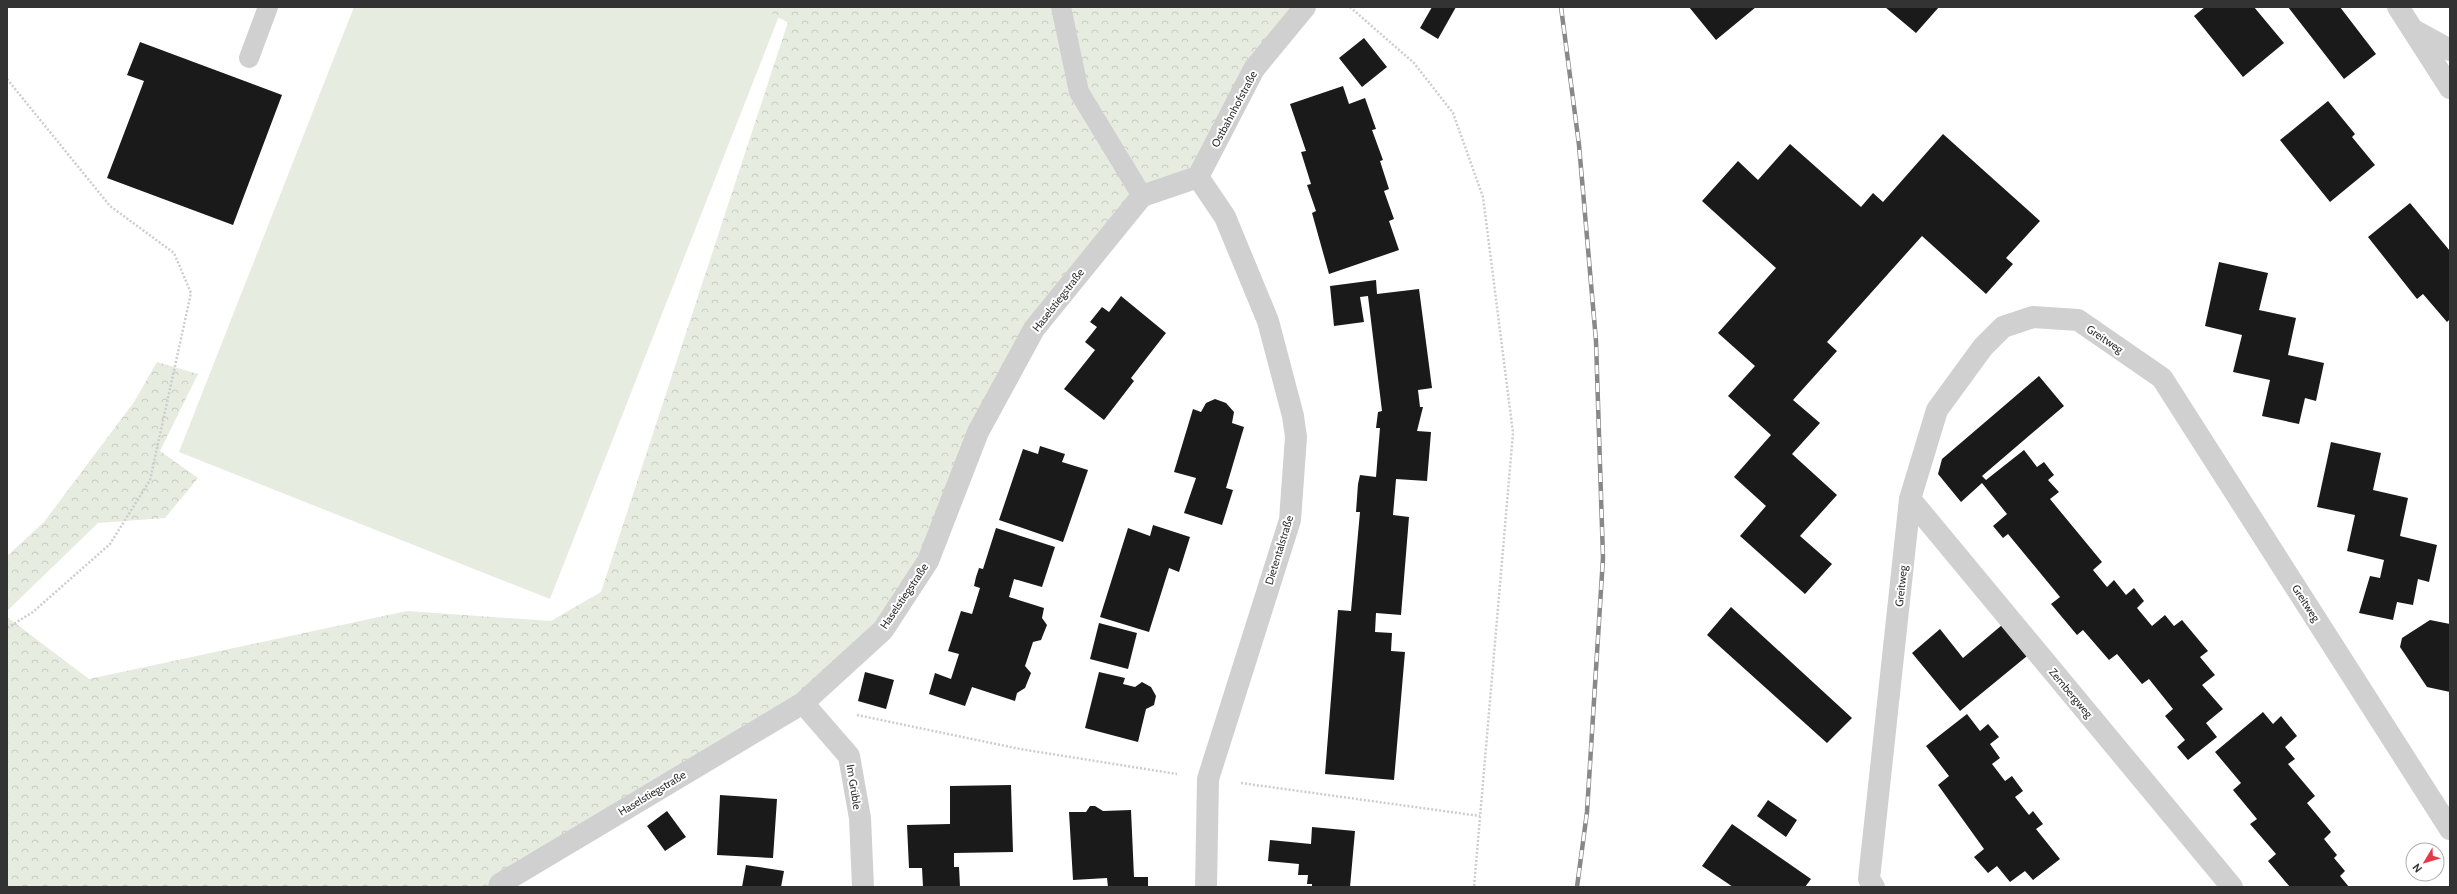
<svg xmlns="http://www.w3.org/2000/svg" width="2457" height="894" font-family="Cabin,sans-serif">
  <defs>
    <pattern id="forest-crowns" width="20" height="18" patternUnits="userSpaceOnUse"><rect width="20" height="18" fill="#e6ecdf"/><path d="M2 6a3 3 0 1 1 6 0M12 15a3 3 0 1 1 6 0" fill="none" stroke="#c6cbc0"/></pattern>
  </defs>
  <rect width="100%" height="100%" fill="#fff"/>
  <!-- forest -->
  <path fill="url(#forest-crowns)" d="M755 7H1305L1198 177 1142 196 1034 329 883 630 803 703 491 887H7V617L89 679 407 611 551 621 601 592 788 22Z
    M157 362 198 374 160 451 198 478 165 518 98 523 7 611V556L44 522 134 402Z"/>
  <!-- pitch -->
  <path fill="#e6ecdf" d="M354 7H756L779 16 550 599 179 452Z"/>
  <!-- building -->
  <path fill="#1a1a1a" d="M1432 7H1456L1438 39 1420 28Z
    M1689 7H1756L1716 40Z
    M1885 7H1939L1916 33Z
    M2205 7H2254L2284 43 2243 77 2194 16Z
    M2288 7H2340L2376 54 2344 79Z
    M1364 38 1387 67 1362 87 1339 58Z
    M140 42 282 95 233 225 107 178 144 81 127 75Z
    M1343 86 1349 104 1365 98 1376 129 1372 130 1383 160 1380 161 1389 189 1384 191 1394 219 1389 221 1399 250 1329 274 1312 213 1316 211 1307 185 1311 184 1301 152 1306 151 1290 104Z
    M2328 101 2355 134 2352 137 2375 165 2330 202 2280 140Z
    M1943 134 2040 221 2006 258 2013 264 1986 294 1922 236 1827 342 1837 351 1793 400 1820 423 1792 454 1837 495 1800 536 1832 564 1805 594 1740 536 1766 506 1734 477 1771 435 1728 396 1755 366 1718 333 1776 268 1702 201 1738 161 1758 180 1790 144 1861 207 1873 193 1883 202Z
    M2410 203 2450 251V319L2447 322 2423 294 2417 299 2368 237Z
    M2219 262 2268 273 2259 310 2296 318 2288 355 2324 363 2316 401 2305 398 2299 424 2262 416 2270 380 2233 372 2242 335 2205 326Z
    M1376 280 1377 294 1419 289 1432 388 1418 390 1420 407H1423L1417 431 1431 432 1427 481 1396 479 1393 515 1409 517 1401 615 1376 613 1375 632 1392 633 1391 651 1405 652 1394 780 1325 774 1338 610 1351 611 1360 512H1356L1358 484 1360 475 1376 477 1380 428H1376L1378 412 1382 411 1368 296 1360 297 1364 322 1334 326 1330 286Z
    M1121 296 1166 333 1131 378 1134 381 1104 420 1064 389 1095 350 1085 342 1097 327 1090 322 1102 307 1109 312Z
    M2039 376 2064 406 1982 476 1986 480 2024 450 2037 467 2044 462 2054 475 2048 480 2059 492 2050 499 2102 562 2093 570 2107 587 2114 580 2126 595 2134 588 2144 601 2137 608 2152 626 2165 615 2174 626 2182 620 2208 651 2200 657 2215 675 2202 685 2223 709 2206 723 2217 737 2188 760 2177 747 2185 740 2165 716 2173 709 2149 679 2142 684 2117 654 2109 660 2083 630 2077 635 2051 604 2060 597 2008 534 2003 538 1993 526 2007 514 1982 483 1961 502 1938 474 1942 459Z
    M1215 399 1226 403 1234 412 1232 423 1244 427 1226 488 1233 490 1222 525 1184 513 1196 478 1174 472 1193 409 1201 412 1206 403Z
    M2331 442 2381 453 2373 490 2408 498 2400 536 2437 545 2429 582 2418 579 2413 605 2397 602 2393 620 2359 613 2370 576 2380 578 2384 560 2347 551 2355 515 2317 507Z
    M1040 446 1065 454 1062 462 1088 470 1063 542 999 520 1023 449 1038 454Z
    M1153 525 1190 537 1179 572 1169 568 1149 632 1100 617 1128 528 1150 536Z
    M996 528 1055 547 1042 587 1014 579 1009 597 1044 608 1042 618 1047 625 1041 640 1033 642 1025 666 1031 673 1025 688 1017 693 1015 701 972 687 965 706 929 694 935 673 951 679 959 654 948 651 961 611 972 614 980 588 974 586 976 577 979 568 983 569Z
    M1731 607 1852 718 1827 743 1707 635Z
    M2430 620 2450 624V692L2427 687 2400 647 2402 638Z
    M1099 623 1137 633 1128 669 1090 659Z
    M2002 625 2027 656 1960 711 1912 653 1940 629 1963 658Z
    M865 672 894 680 886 709 858 701Z
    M1099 672 1125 678 1123 684 1135 687 1142 682 1151 687 1156 696 1154 705 1146 709 1138 742 1085 728Z
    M2263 712 2273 724 2281 716 2297 736 2285 747 2295 759 2288 764 2315 796 2307 803 2331 832 2324 839 2337 855 2334 858 2345 871 2340 876 2349 887H2290L2268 861 2276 854 2250 824 2257 819 2233 790 2241 783 2215 752Z
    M1967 714 1980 731 1988 724 1999 737 1990 744 2000 758 1992 764 2005 781 2012 776 2023 791 2015 797 2029 815 2033 811 2043 824 2036 829 2060 859 2033 880 2025 871 2010 882 1997 866 1988 873 1974 857 1984 849 1938 785 1949 776 1926 746Z
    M1011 785 1013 852 954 853V867H959L960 887H923L922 868H909L907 825 950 824V786Z
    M720 795 777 799 773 858 717 855Z
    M1768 800 1797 820 1786 837 1757 816Z
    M1090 806H1095L1103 811 1131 810 1134 877H1148V887H1108L1107 878 1073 880 1069 812H1086Z
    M667 811 686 837 665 851 647 826Z
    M1732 824 1811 879 1805 887H1733L1702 866Z
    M1312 827 1355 831 1350 887H1312V884H1307L1308 875H1298L1299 864 1268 861 1270 840 1311 844Z
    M746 865 784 871 781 887H742Z"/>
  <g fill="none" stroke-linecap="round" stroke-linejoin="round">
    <!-- path -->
    <path stroke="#cdcdcd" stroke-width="2.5" stroke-dasharray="2 2" stroke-linecap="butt" d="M1350 7 1414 63 1453 113 1483 197 1513 433 1474 887
      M7 79 110 206 174 253 191 293 150 480 110 544 33 612 7 628
      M857 715 1020 749 1177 774
      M1241 783 1480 816"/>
    <!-- lane -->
    <path stroke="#d0d0d0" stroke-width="20" d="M1061 7 1079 92 1142 196
      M249 58 268 7"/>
    <!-- street -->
    <path stroke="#d0d0d0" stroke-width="22" d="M2398 7 2450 88
      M2415 31 2450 50
      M1198 177 1225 217 1268 321 1293 416 1296 437 1290 520 1208 779 1206 887
      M1198 177 1254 69 1305 7
      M1910 499 2232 887
      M803 703 849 756 860 818 863 887
      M499 887 500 884 803 703 883 630 928 561 978 432 1034 329 1142 196 1198 177
      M1874 887 1869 879 1910 499 1937 410 1983 347 2003 327 2033 317 2078 320 2162 378 2450 829"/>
    <!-- rail casing -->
    <g stroke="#888" stroke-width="4.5">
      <path id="rail" d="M1561 7 1579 145 1596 341 1603 558 1587 812 1577 887"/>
    </g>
    <!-- rail -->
    <use href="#rail" stroke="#fff" stroke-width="3" stroke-dasharray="9" stroke-linecap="butt"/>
  </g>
  <g text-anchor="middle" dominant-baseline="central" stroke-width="4" stroke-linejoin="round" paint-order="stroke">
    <!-- street labels -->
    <g font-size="11" fill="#333" stroke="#fff">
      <text transform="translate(1234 109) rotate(-62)">Ostbahnhofstraße</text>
      <text transform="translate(1058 300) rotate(-52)">Haselstiegstraße</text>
      <text transform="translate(2105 339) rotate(34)">Greitweg</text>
      <text transform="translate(1279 550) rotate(-73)">Dietentalstraße</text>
      <text transform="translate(1901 586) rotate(-84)">Greitweg</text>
      <text transform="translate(904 596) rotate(-56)">Haselstiegstraße</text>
      <text transform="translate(2306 603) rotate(57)">Greitweg</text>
      <text transform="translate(2071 693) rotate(50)">Zembergweg</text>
      <text transform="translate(854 787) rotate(81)">Im Grüble</text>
      <text transform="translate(652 793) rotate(-31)">Haselstiegstraße</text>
    </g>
  </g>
  <!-- border -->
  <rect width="2457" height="894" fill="none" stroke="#333333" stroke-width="16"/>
  <!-- north arrow -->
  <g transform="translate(2425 862) rotate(232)"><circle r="19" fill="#ffffff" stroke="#adadad"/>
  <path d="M0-3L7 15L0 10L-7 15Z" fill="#e63946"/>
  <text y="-6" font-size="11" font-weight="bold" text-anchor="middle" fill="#333333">N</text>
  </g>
</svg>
